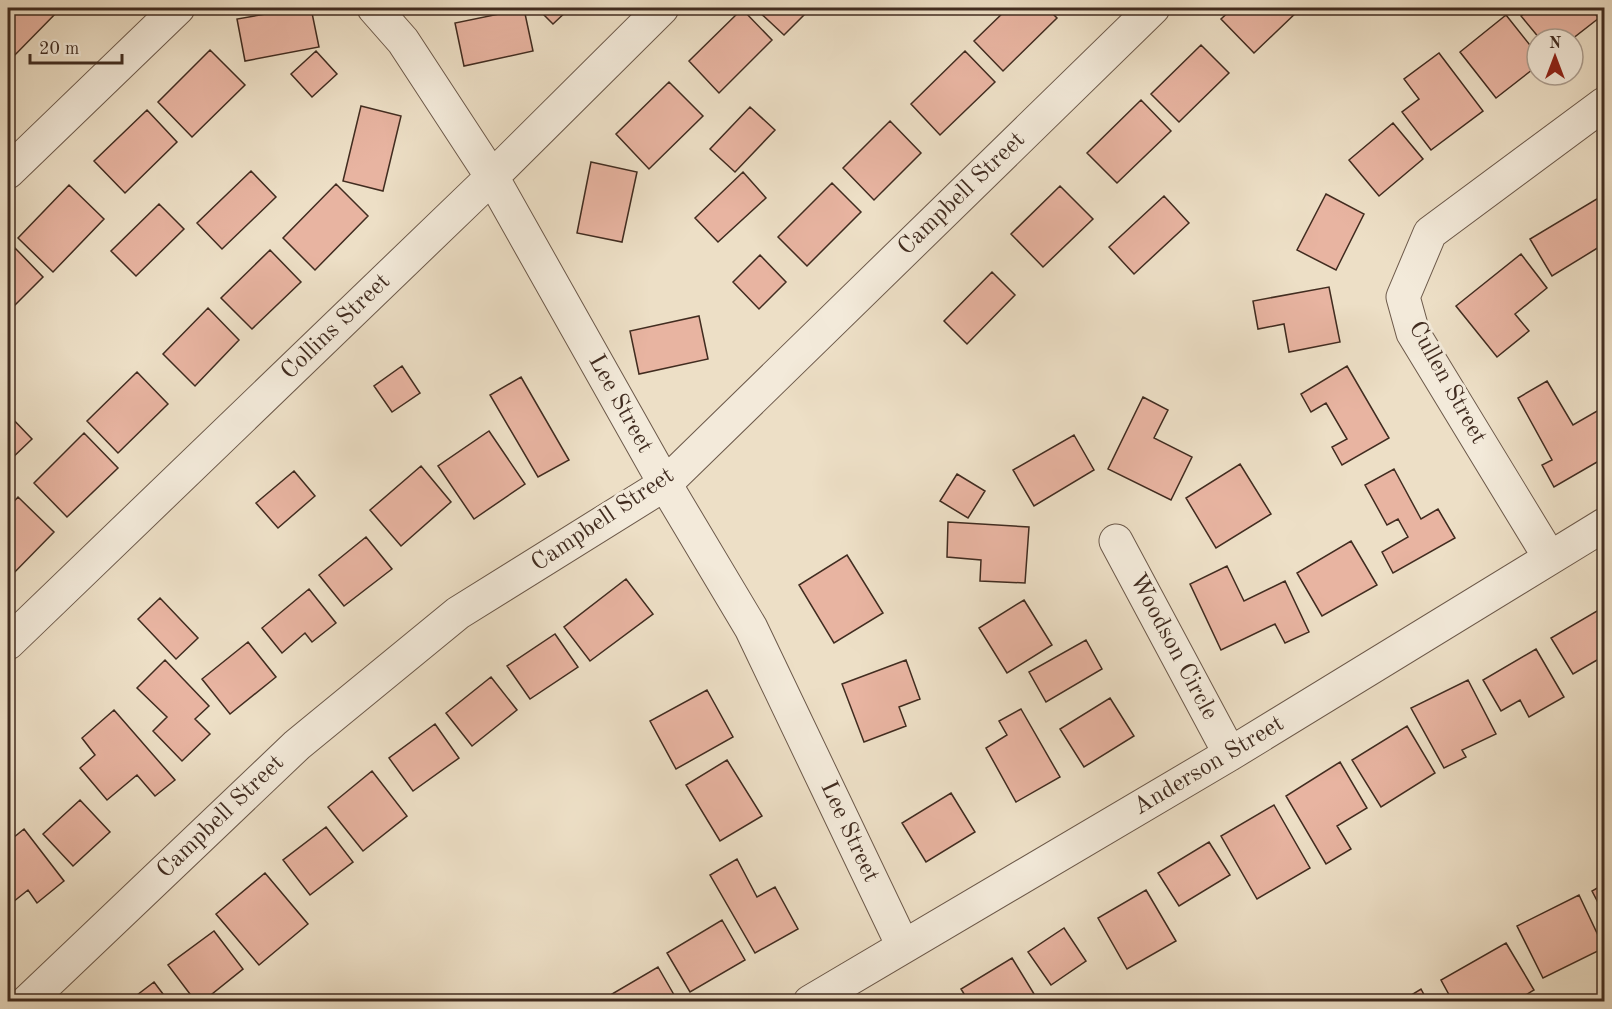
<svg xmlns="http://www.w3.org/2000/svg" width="1612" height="1009" font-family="'Old Standard TT',serif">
  <rect width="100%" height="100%" fill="#eddfc6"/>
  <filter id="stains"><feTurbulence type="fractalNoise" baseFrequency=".00333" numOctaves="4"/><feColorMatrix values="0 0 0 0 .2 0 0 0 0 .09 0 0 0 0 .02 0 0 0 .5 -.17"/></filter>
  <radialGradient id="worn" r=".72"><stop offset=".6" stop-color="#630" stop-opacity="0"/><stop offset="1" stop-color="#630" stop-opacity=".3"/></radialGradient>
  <!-- building -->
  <path fill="#e8b4a1" stroke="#412c20" stroke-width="1.5" d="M8 8H61L9 61Z
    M300 8H311L319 47 245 61 237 19Z
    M537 8H570L553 24Z
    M755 8H811L784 35Z
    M1008 8H1047L1057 18 1003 71 974 41Z
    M1233 8H1301L1254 53 1221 19Z
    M1532 8H1590L1599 18 1572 39H1540L1521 16Z
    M524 9 533 51 464 66 455 23Z
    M742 9 772 40 719 93 689 61Z
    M1506 15 1537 54V66L1496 98 1460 52Z
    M1201 45 1229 73 1179 122 1151 94Z
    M210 50 245 85 192 137 158 102Z
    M316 51 337 74 312 97 291 74Z
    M965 51 995 82 940 135 911 104Z
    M1439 53 1483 111 1431 150 1402 112 1419 99 1404 79Z
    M669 82 703 116 649 169 616 134Z
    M1141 100 1171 131 1117 183 1087 153Z
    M361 106 401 116 383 191 343 181Z
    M750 107 775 130 735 172 710 149Z
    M147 110 177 142 125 193 94 161Z
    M890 121 921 153 874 200 843 168Z
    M1393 123 1423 159 1379 196 1349 160Z
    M591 162 637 172 622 242 577 233Z
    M251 171 276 197 222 249 197 223Z
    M743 172 766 198 718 242 695 218Z
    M832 183 861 212 807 266 778 237Z
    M336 184 368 216 315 270 283 238Z
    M69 185 104 219 53 272 18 238Z
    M1060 186 1093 219 1043 267 1011 234Z
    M1326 194 1364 214 1336 270 1297 250Z
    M1164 196 1189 223 1134 274 1109 247Z
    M1600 197 1604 204V244L1552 276 1530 239Z
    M159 204 184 229 136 276 111 251Z
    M15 248 43 277 8 312V255Z
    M270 250 301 282 252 329 221 298Z
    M1521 254 1547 288 1515 314 1529 331 1497 357 1456 306Z
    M760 255 786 282 759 309 733 282Z
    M992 272 1015 295 967 344 944 321Z
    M1329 287 1340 342 1289 352 1284 324 1258 329 1253 301Z
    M208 308 239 340 195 386 163 354Z
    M699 316 708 359 639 374 630 331Z
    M402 366 420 393 392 412 374 386Z
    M1347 366 1389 438 1342 465 1332 447 1347 439 1326 403 1311 412 1301 394Z
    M137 372 168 404 118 453 87 421Z
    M521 377 569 460 538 477 490 395Z
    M1547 381 1573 425 1604 407V458L1554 487 1542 465 1552 460 1518 398Z
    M1143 397 1168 410 1154 438 1192 457 1171 500 1108 469Z
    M8 414 32 439 8 462Z
    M489 431 525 484 474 519 438 466Z
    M84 433 118 468 67 517 34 483Z
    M1074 435 1094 470 1034 506 1013 470Z
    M1240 464 1271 514 1216 548 1186 498Z
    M421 466 451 502 401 546 370 510Z
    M1394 469 1421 519 1438 509 1455 538 1393 573 1382 552 1408 537 1398 519 1387 525 1365 485Z
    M294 471 315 496 278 528 256 503Z
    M957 474 985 491 968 518 940 501Z
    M18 497 54 532 8 579V508Z
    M948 522 1029 527 1025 583 980 581 981 560 947 557Z
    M366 537 392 569 344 606 319 575Z
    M1351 541 1377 585 1322 616 1297 573Z
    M847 555 883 613 834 643 799 585Z
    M1227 566 1244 601 1285 581 1309 632 1285 643 1275 624 1221 650 1190 584Z
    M626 579 653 614 590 661 564 627Z
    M309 589 336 623 312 642 305 633 282 653 262 628Z
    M160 598 198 638 176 659 138 619Z
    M1024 600 1052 645 1007 673 979 628Z
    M1602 608 1604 613V656L1573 674 1551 638Z
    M555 634 578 667 530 699 507 666Z
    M1086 640 1102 669 1046 702 1029 672Z
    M248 642 276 677 230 714 202 679Z
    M1536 649 1564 697 1529 717 1520 700 1501 711 1483 680Z
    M165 660 209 706 195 719 210 734 182 761 153 731 167 717 137 688Z
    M906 660 920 699 899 707 906 726 864 742 842 684Z
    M491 677 517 710 472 746 446 713Z
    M1468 680 1496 734 1462 750 1466 757 1444 768 1411 708Z
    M707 690 733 737 676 769 650 721Z
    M1110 698 1134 736 1084 767 1060 729Z
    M1021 709 1060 777 1016 802 986 748 1007 735 999 721Z
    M114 710 175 780 155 796 137 775 107 800 80 768 95 755 82 738Z
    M435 724 459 758 413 791 389 758Z
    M1407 726 1435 773 1381 807 1352 760Z
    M727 760 762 816 720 841 686 785Z
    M1340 762 1367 808 1337 826 1351 849 1326 864 1286 796Z
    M372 771 407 816 363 851 328 807Z
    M951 793 975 832 926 862 902 823Z
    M80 800 110 832 73 866 43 834Z
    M1274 805 1310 868 1257 899 1221 836Z
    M326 827 353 862 310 895 283 860Z
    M24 829 64 881 37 903 28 890 8 906V842Z
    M1209 842 1230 875 1179 906 1158 873Z
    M737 859 757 897 775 887 798 929 755 953 710 875Z
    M265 873 308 924 259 965 216 914Z
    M1604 884V914L1592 891Z
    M1146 890 1176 941 1127 969 1098 918Z
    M1579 895 1604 948 1543 978 1517 926Z
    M722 920 745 960 690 992 667 953Z
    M1064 928 1086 961 1051 985 1028 952Z
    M214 931 243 969 202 1002H196L168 965Z
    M1506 943 1534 990 1514 1002H1453L1441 980Z
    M1012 958 1039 1002H969L961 989Z
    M658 967 677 1000 617 1002 612 994Z
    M154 982 169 1002H128Z
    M1421 989 1428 1002H1400Z"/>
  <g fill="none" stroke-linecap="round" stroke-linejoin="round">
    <!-- minor casing -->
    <g stroke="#6c594a" stroke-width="35">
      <path id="minor" d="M374 8 403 41 492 177 665 484 751 628 903 946
        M8 172 178 8
        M1116 541 1230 754
        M1550 558 1413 333 1403 297 1430 233 1604 104
        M8 643 492 177 662 8
        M27 1002 297 745 458 613 665 484 1153 8
        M810 1002 1230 754 1604 525"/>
    </g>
    <!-- minor -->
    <use href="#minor" stroke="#f3eada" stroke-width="33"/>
  </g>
  <g text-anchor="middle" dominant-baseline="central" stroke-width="6" stroke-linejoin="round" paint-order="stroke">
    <!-- street labels -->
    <g font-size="24" fill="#412c20" stroke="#f3eada">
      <text transform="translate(962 194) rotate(-44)">Campbell Street</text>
      <text transform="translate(336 327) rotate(-44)">Collins Street</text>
      <text transform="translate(1447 383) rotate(61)">Cullen Street</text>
      <text transform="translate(620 404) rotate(61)">Lee Street</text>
      <text transform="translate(603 520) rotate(-34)">Campbell Street</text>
      <text transform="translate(1173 647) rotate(62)">Woodson Circle</text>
      <text transform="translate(1209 766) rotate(-31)">Anderson Street</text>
      <text transform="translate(221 817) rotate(-44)">Campbell Street</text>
      <text transform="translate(849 832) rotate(65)">Lee Street</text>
    </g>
  </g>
  <!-- margin -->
  <rect width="1612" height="1009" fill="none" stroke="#eddfc6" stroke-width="30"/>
  <rect x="9" y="9" width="1594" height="991" fill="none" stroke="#412c20" stroke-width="3"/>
  <rect x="15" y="15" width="1582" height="979" fill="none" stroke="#412c20" stroke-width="1.5"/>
  <!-- north arrow -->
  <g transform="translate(1555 57)"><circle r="28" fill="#f3eada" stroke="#ac9e90" stroke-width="1.5"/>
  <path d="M0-4.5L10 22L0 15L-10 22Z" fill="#8f2418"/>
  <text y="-9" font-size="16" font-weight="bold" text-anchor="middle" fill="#412c20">N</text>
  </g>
  <!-- scale -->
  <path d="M30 54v9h92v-9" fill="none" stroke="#412c20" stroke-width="3"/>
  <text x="39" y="54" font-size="18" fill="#412c20" stroke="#f3eada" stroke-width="4.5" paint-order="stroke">20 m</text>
  <rect width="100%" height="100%" filter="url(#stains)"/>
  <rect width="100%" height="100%" fill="url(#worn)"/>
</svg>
